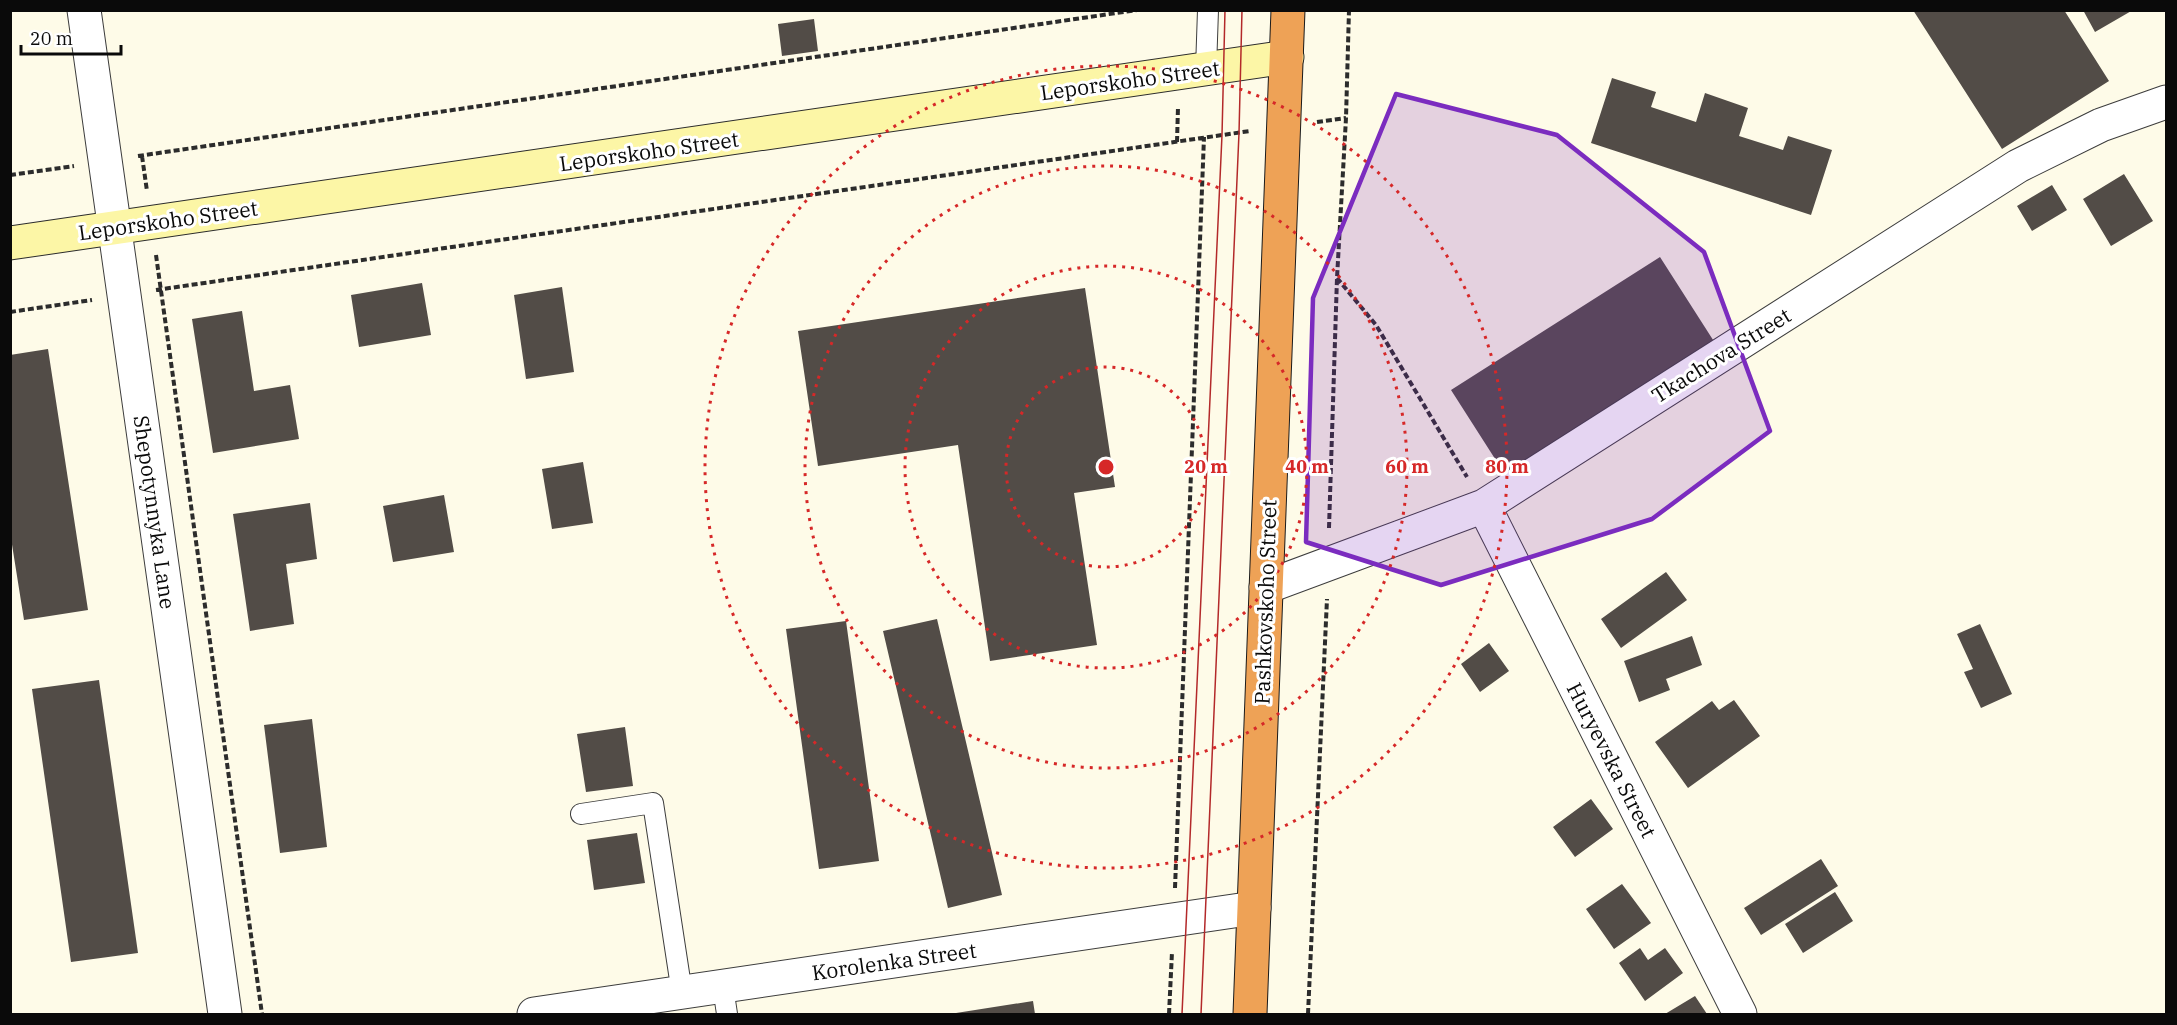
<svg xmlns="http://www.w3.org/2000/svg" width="2177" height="1025" font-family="'IBM Plex Serif',serif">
  <rect width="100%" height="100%" fill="#fefbe8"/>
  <!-- building -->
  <path fill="#524c47" d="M1913 10H2064L2109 81 2002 149Z
    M2083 10H2133L2095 32Z
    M814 19 818 51 782 56 778 24Z
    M1612 78 1656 92 1651 107 1696 122 1705 93 1748 108 1739 136 1783 150 1788 136 1832 150 1811 215 1591 143Z
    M2124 174 2153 221 2111 246 2083 199Z
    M2052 185 2067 210 2032 231 2017 206Z
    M1660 257 1715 343 1506 476 1451 390Z
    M422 283 431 335 359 347 351 295Z
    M562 287 574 372 526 379 514 295Z
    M1085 288 1115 487 1074 493 1097 645 990 661 958 445 818 466 798 331Z
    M242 311 254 391 290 385 299 439 213 453 192 319Z
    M48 349 88 610 24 620 10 532V355Z
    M583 462 593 523 552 529 542 469Z
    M444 495 454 552 393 562 383 506Z
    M310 503 317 559 286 564 294 624 250 631 233 514Z
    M1666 572 1687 600 1621 648 1601 619Z
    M937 619 1002 895 948 908 883 631Z
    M846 621 879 861 819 869 786 629Z
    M1980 624 2012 694 1981 708 1964 672 1973 669 1957 634Z
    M1692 636 1702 665 1666 679 1670 690 1639 702 1624 661Z
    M1489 643 1509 671 1480 692 1461 664Z
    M99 680 138 953 71 962 32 689Z
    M1734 700 1760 736 1688 788 1655 742 1712 701 1719 710Z
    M312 719 327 847 280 853 264 725Z
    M625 727 633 786 586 792 577 734Z
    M1591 799 1613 829 1575 857 1553 827Z
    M637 833 645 883 594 890 587 840Z
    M1821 859 1838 886 1761 935 1744 908Z
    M1622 884 1651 923 1614 949 1586 909Z
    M1835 892 1853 921 1803 953 1785 924Z
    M1640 948 1648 960 1665 948 1683 973 1645 1001 1619 963Z
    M1695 996 1707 1014H1665Z
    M1033 1001 1035 1014H956V1013Z"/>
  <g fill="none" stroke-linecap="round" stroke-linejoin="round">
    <!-- lane casing -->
    <g stroke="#3d3d3d" stroke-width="22">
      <path id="lane" d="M1206 69 1208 10
        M581 814 653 803 682 993
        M723 987 727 1014"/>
    </g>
    <!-- street casing -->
    <g stroke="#3d3d3d" stroke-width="35">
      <path id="street" d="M84 10 225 1014
        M1484 506 1740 1014
        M1266 587 1484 506 2018 166 2101 125 2166 102
        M534 1014 1254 908"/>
    </g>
    <!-- secondary casing -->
    <g stroke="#2c2c2c" stroke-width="35">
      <path id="secondary" d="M10 243 1287 57"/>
    </g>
    <!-- highway casing -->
    <g stroke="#1b1b1b" stroke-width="35">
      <path id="highway" d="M1250 1014 1288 10"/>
    </g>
    <!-- path -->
    <path stroke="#2c2c2c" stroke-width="4" stroke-dasharray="6 3" stroke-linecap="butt" d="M1317 122 1346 118
      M1177 142 1178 107
      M138 156 1137 10
      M142 156 147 191
      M10 175 74 166
      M156 255 262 1014
      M1337 278 1376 325 1467 477
      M156 290 1250 131
      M10 312 92 300
      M1329 528 1337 278 1346 118 1349 10
      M1175 888 1204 137
      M1169 1014 1172 952
      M1308 1014 1327 599"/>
    <!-- lane -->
    <use href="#lane" stroke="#fff" stroke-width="20"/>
    <!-- street -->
    <use href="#street" stroke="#fff" stroke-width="33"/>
    <!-- secondary -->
    <use href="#secondary" stroke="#fcf6a6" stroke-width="33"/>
    <!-- highway -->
    <use href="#highway" stroke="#eea256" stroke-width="33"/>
    <!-- tram -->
    <path stroke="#b3292a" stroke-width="1.5" d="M1182 1014 1222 135 1225 10
      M1201 1014 1239 133 1242 10"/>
  </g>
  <!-- marked area -->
  <path fill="#7b2cbf" fill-opacity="0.2" stroke="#7b2cbf" stroke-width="4.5" stroke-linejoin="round" d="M1396 94 1557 135 1704 252 1770 431 1652 519 1441 585 1306 542 1313 298Z"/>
  <!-- distance rings -->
  <g fill="none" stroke="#d62828" stroke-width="3" stroke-dasharray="3 6">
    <circle cx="1106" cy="467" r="100"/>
    <circle cx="1106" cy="467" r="201"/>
    <circle cx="1106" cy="467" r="301"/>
    <circle cx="1106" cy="467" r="401"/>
  </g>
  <g text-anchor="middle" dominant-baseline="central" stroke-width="6" stroke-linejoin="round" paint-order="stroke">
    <!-- street labels -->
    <g font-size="21" fill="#0a0a0a" stroke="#fff">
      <text transform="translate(1130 80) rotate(-8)">Leporskoho Street</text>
      <text transform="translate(649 151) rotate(-8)">Leporskoho Street</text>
      <text transform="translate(168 220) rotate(-8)">Leporskoho Street</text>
      <text transform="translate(1721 355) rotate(-32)">Tkachova Street</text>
      <text transform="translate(155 512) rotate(82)">Shepotynnyka Lane</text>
      <text transform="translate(1265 602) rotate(-88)">Pashkovskoho Street</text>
      <text transform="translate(1612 760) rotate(63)">Huryevska Street</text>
      <text transform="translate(894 961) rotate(-8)">Korolenka Street</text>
    </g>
  </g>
  <circle cx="1106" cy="467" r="9" fill="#d62828" stroke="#fff" stroke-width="3"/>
  <g font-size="18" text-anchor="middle" font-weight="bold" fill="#d62828" stroke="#fff" stroke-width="6" stroke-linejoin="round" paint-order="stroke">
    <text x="1206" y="473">20 m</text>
    <text x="1307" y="473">40 m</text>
    <text x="1407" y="473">60 m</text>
    <text x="1507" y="473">80 m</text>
  </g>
  <!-- border -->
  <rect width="2177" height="1025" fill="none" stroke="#0a0a0a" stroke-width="24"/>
  <!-- scale -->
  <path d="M21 45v9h100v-9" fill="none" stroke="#0a0a0a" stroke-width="3"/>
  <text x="30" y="45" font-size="18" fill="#0a0a0a" stroke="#ffffff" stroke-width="4.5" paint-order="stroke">20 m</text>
</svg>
